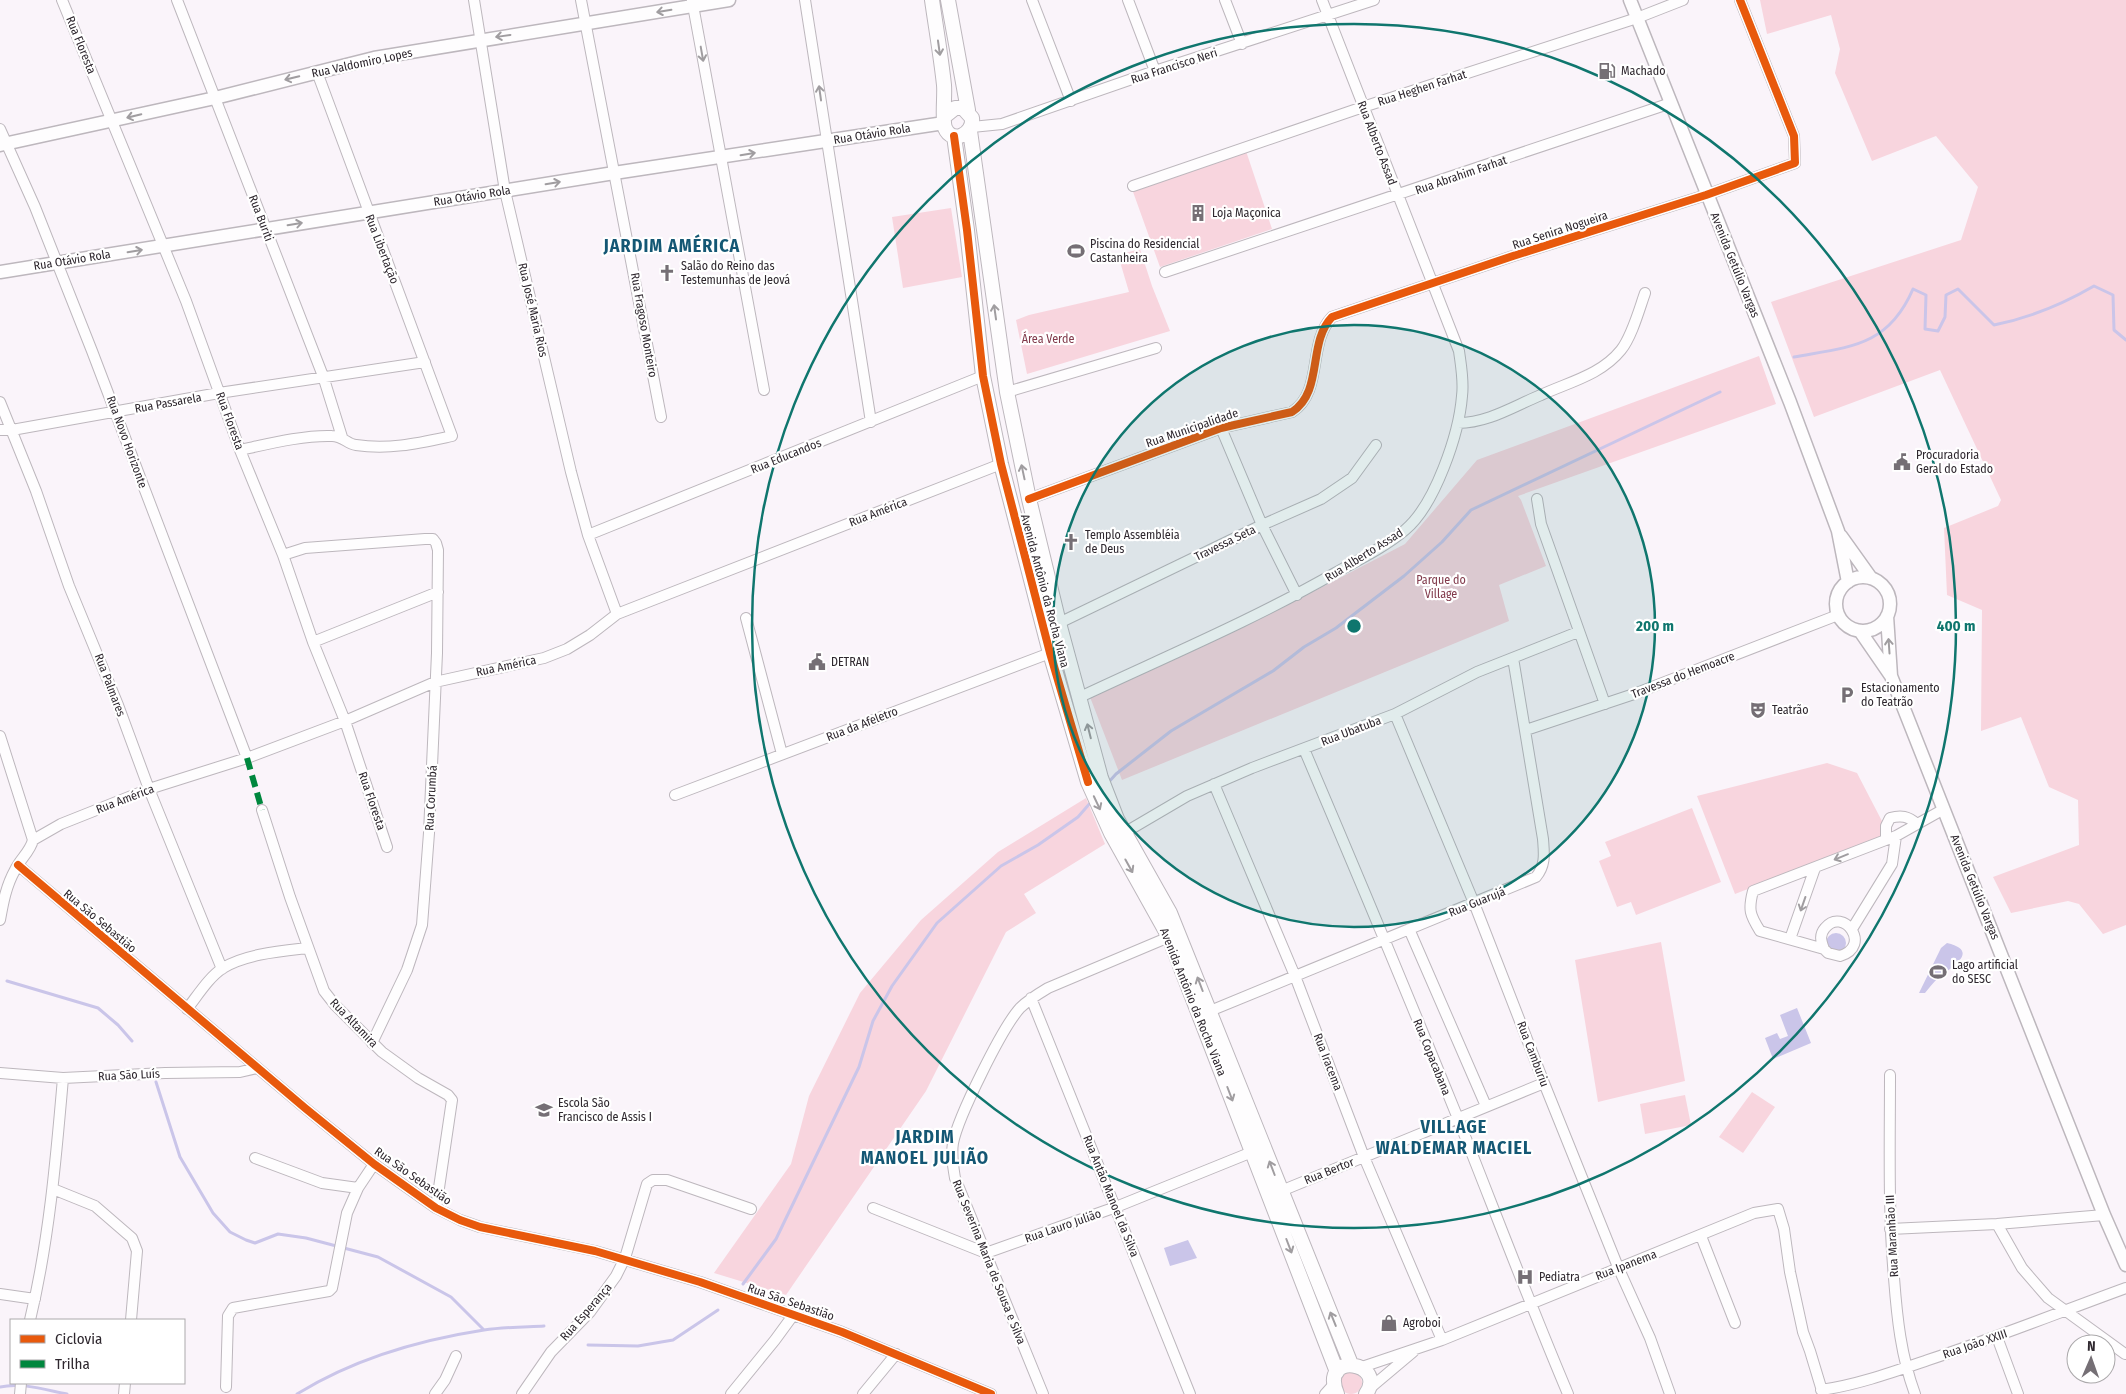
<svg xmlns="http://www.w3.org/2000/svg" width="2126" height="1394" font-family="'Fira Sans Condensed',sans-serif">
  <rect width="100%" height="100%" fill="#faf4fa"/>
  <!-- green -->
  <path fill="#f8d5de" d="M1760 0H2126V925L2103 934 2079 904 2068 901 2011 913 1993 877 2079 845 2078 800 2049 787 2021 717 1981 731 1982 610 1947 595 1944 528 1998 506 2001 500 1940 370 1814 417 1771 302 1961 240 1978 187 1936 136 1872 161 1835 73 1840 49 1831 15 1767 34Z
    M1246 151 1272 229 1160 267 1132 189Z
    M951 208 962 277 903 288 892 217Z
    M1140 249 1152 286 1170 331 1027 374 1016 320 1029 315 1129 292 1118 255Z
    M1759 356 1776 404 1518 496 1521 500 1546 566 1499 585 1509 621 1122 780 1090 697 1303 597 1405 544 1477 460Z
    M1827 763 1857 773 1884 825 1881 837 1735 894 1697 796Z
    M1086 798 1105 844 1024 894 1036 913 1006 932 926 1091 786 1295 714 1273 791 1164 809 1096 860 993 921 920 998 852Z
    M1692 808 1721 882 1636 915 1631 902 1617 907 1599 861 1611 856 1605 842Z
    M1661 942 1685 1081 1598 1102 1575 960Z
    M1752 1092 1775 1107 1743 1153 1719 1137Z
    M1685 1095 1691 1125 1645 1134 1640 1104Z
    M1340 1383a11 11 0 1 1 22 0a11 11 0 1 1-22 0Z"/>
  <!-- water -->
  <path fill="#cac5e9" d="M1826 943a10 10 0 1 1 20 0a10 10 0 1 1-20 0Z
    M1947 943C1982 951 1949 969 1938 978 1933 983 1929 988 1925 993H1919L1941 948Z
    M1797 1008 1811 1043 1773 1059 1765 1038 1777 1033 1780 1039 1788 1036 1780 1015Z
    M1188 1240 1197 1258 1170 1266 1164 1248Z"/>
  <g fill="none" stroke-linecap="round" stroke-linejoin="round">
    <!-- stream -->
    <path stroke="#cac5e9" stroke-width="3" d="M1794 357C1849 347 1888 347 1913 289L1926 295 1925 329 1938 331 1945 317 1946 295 1958 289 1994 325C2029 318 2063 304 2094 286L2113 295 2114 330 2126 340
      M1107 784 1116 774 1171 731 1273 671 1304 647 1336 628 1404 576 1442 542 1471 510 1720 392
      M7 981 98 1008 118 1025 132 1041
      M156 1082 180 1157 213 1213 230 1232 246 1240 255 1243 278 1234 306 1238 378 1257 451 1297 484 1330
      M743 1284 776 1239 859 1067 873 1021 892 986 937 923 1001 866 1038 845 1078 817 1091 802
      M588 1345 638 1346 673 1340 718 1310
      M0 1387C21 1382 46 1390 67 1394
      M297 1394C352 1360 419 1340 484 1330 503 1327 524 1327 544 1326"/>
    <!-- minor casing -->
    <g stroke="#bdb7bd" stroke-width="12">
      <path id="minor" d="M62 0 186 301 240 450 283 555 313 642 345 721 387 847
        M177 0 323 376 342 437
        M474 0 505 191 571 472 588 535 617 614
        M581 0 661 417
        M692 0 764 390
        M805 0 871 422
        M1032 0 1071 101
        M1128 0 1155 71
        M1225 0 1242 44
        M972 127 1002 124 1155 71 1374 0
        M0 129 35 207 92 351 247 758
        M1133 186 1363 107 1637 18 1683 0
        M1165 272 1671 103
        M1007 392 1156 348
        M0 402 36 491 69 586 118 705 149 789 222 969
        M1458 423C1488 423 1514 406 1541 395 1569 382 1601 375 1621 350 1632 336 1639 310 1645 293
        M1221 428 1262 525 1297 595
        M0 430H12L219 393 425 362
        M240 450C268 444 303 435 332 436 343 436 347 444 356 445 390 450 419 443 452 436L317 72
        M1029 499 1221 428 1292 412C1324 391 1307 343 1332 317L1513 256 1706 195 1795 163 1794 136 1740 0
        M1537 499 1541 524 1605 704
        M588 535 983 376
        M283 555 305 548 425 539H433L436 543 438 550 437 653 429 833 422 925 407 970 372 1043
        M746 618 782 754
        M1059 623 1262 525 1321 499 1352 478 1376 445
        M313 642 438 592
        M1080 697C1165 657 1253 620 1335 573 1358 560 1385 547 1405 530 1435 505 1459 434 1462 396 1464 381 1461 366 1459 351L1322 0
        M1395 714 1474 903 1544 1083 1618 1267 1650 1338 1670 1394
        M1526 730 1634 694 1838 615
        M0 736 33 840
        M1304 749C1356 871 1407 993 1457 1116 1494 1209 1529 1302 1568 1394
        M1214 784 1295 976 1364 1157 1442 1340
        M675 795 1050 653
        M262 810 290 897 324 991 335 1005 382 1052 418 1078 448 1095 452 1100 436 1208
        M1124 833 1187 796 1252 768 1395 714 1477 672 1578 632
        M1886 839V826L1890 818C1901 815 1908 816 1917 824
        M33 840 61 824 149 789 247 758 345 721 435 682 544 658 567 649 590 635 617 614 1001 464
        M18 865 305 1108 374 1164 436 1208 460 1220 480 1227 595 1251 700 1282 842 1332 991 1394
        M0 920C3 903 6 886 15 870 20 859 30 852 33 840
        M1409 929 1486 1106
        M1852 929 1892 864 1896 836
        M1790 939 1815 868
        M1824 949C1821 941 1819 935 1825 928 1843 906 1873 946 1840 956L1828 953 1824 949 1760 931C1750 915 1748 910 1753 891L1896 836 1944 809
        M1031 998 1190 1394
        M187 1009C198 995 209 977 223 968 245 954 282 951 308 948
        M1210 1011 1536 877C1546 865 1544 853 1543 839L1513 658
        M0 1073 63 1078 165 1073 240 1072 257 1068
        M1890 1075C1890 1143 1888 1210 1894 1278 1897 1318 1901 1356 1915 1394
        M255 1158 322 1183 358 1188
        M53 1189 95 1206 132 1238 137 1251 131 1320
        M1281 1191 1544 1083
        M873 1208 986 1253 1116 1207 1252 1152
        M1997 1224 2022 1268 2048 1298 2125 1354
        M1890 1229 1997 1224 2104 1215
        M1701 1236 1735 1323
        M0 1294 35 1299
        M30 1320C49 1241 56 1159 63 1078
        M1997 1337 2018 1394
        M1362 1367 1442 1340 1754 1213 1778 1209 1784 1229 1790 1272 1803 1332 1810 1351 1823 1394
        M226 1387 228 1316 233 1308 329 1291 332 1288 347 1213 358 1188 374 1164
        M1369 1389 1413 1352
        M1821 1390C1857 1385 1893 1372 1928 1360 1995 1338 2060 1312 2126 1288
        M20 1394 21 1383
        M124 1394 125 1383
        M435 1394 445 1380 456 1356
        M522 1394 551 1352 590 1312 616 1276 625 1258 647 1184 653 1180H667L751 1209
        M731 1394 775 1340 794 1314
        M863 1394 896 1354
        M1043 1394 955 1178C953 1166 951 1155 953 1143 958 1117 1002 1028 1020 1008 1028 1000 1038 994 1048 988L1169 937
        M1325 1394 1334 1384"/>
    </g>
    <!-- tertiary casing -->
    <g stroke="#bdb7bd" stroke-width="15">
      <path id="tertiary" d="M1630 0 1790 402 1838 531 1848 582
        M0 145 215 98 374 58 729 0
        M0 272 614 173 944 123
        M1841 536 1871 578
        M1836 604a27 27 0 1 1 54 0a27 27 0 1 1-54 0Z
        M1887 616 1891 676
        M1860 631 1891 676 2104 1215 2126 1265"/>
    </g>
    <!-- secondary casing -->
    <g stroke="#bdb7bd" stroke-width="16">
      <path id="secondary" d="M932 0C936 28 941 57 944 85 945 96 942 120 945 128 952 145 974 134 972 118L963 108H955L945 116
        M948 0 968 110
        M970 131 1007 392 1029 499 1059 623 1101 778 1117 819 1170 913 1351 1364
        M954 136 967 230 983 376 1001 464 1050 653 1088 782 1111 833 1169 937 1337 1372
        M1337 1394C1319 1350 1388 1362 1366 1394"/>
    </g>
    <!-- minor -->
    <use href="#minor" stroke="#fefdfe" stroke-width="10"/>
    <!-- tertiary -->
    <use href="#tertiary" stroke="#fefdfe" stroke-width="12"/>
    <!-- secondary -->
    <use href="#secondary" stroke="#fefdfe" stroke-width="14"/>
    <!-- quiet -->
    <path stroke="#00873e" stroke-width="6" stroke-dasharray="12 6" stroke-linecap="butt" d="M247 758 262 810"/>
    <!-- cycleway casing -->
    <g stroke="#fff" stroke-width="11">
      <path id="cycleway" d="M954 136 967 230 983 376 1001 464 1050 653 1088 782
        M1029 499 1221 428 1292 412C1324 391 1307 343 1332 317L1513 256 1706 195 1795 163 1794 136 1740 0
        M18 865 305 1108 374 1164 436 1208 460 1220 480 1227 595 1251 700 1282 842 1332 991 1394"/>
    </g>
    <!-- cycleway -->
    <use href="#cycleway" stroke="#e8590c" stroke-width="8"/>
  </g>
  <!-- one-way arrows -->
  <defs><path id="oneway-shaft" d="M-6 0H5M1.5-3L5.5 0L1.5 3" fill="none" stroke-width="1.6" stroke-linecap="round" stroke-linejoin="round" transform="scale(1.25)"/></defs>
  <g stroke="#a09da0">
    <use href="#oneway-shaft" transform="translate(664 11) rotate(171)"/>
    <use href="#oneway-shaft" transform="translate(503 36) rotate(172)"/>
    <use href="#oneway-shaft" transform="translate(939 48) rotate(82)"/>
    <use href="#oneway-shaft" transform="translate(702 54) rotate(80)"/>
    <use href="#oneway-shaft" transform="translate(292 78) rotate(166)"/>
    <use href="#oneway-shaft" transform="translate(820 93) rotate(-98)"/>
    <use href="#oneway-shaft" transform="translate(134 116) rotate(167)"/>
    <use href="#oneway-shaft" transform="translate(748 154) rotate(-9)"/>
    <use href="#oneway-shaft" transform="translate(553 183) rotate(-9)"/>
    <use href="#oneway-shaft" transform="translate(295 224) rotate(-9)"/>
    <use href="#oneway-shaft" transform="translate(135 251) rotate(-9)"/>
    <use href="#oneway-shaft" transform="translate(995 312) rotate(-98)"/>
    <use href="#oneway-shaft" transform="translate(1023 472) rotate(-102)"/>
    <use href="#oneway-shaft" transform="translate(1889 646) rotate(-94)"/>
    <use href="#oneway-shaft" transform="translate(1089 731) rotate(-104)"/>
    <use href="#oneway-shaft" transform="translate(1097 803) rotate(65)"/>
    <use href="#oneway-shaft" transform="translate(1841 857) rotate(158)"/>
    <use href="#oneway-shaft" transform="translate(1129 866) rotate(61)"/>
    <use href="#oneway-shaft" transform="translate(1803 904) rotate(109)"/>
    <use href="#oneway-shaft" transform="translate(1200 984) rotate(-111)"/>
    <use href="#oneway-shaft" transform="translate(1230 1094) rotate(69)"/>
    <use href="#oneway-shaft" transform="translate(1272 1168) rotate(-111)"/>
    <use href="#oneway-shaft" transform="translate(1289 1246) rotate(69)"/>
    <use href="#oneway-shaft" transform="translate(1333 1319) rotate(-112)"/>
  </g>
  <!-- distance rings -->
  <circle cx="1354" cy="626" r="301" fill="#0f766e" fill-opacity=".12"/>
  <g fill="none" stroke="#0f766e" stroke-width="2.5">
    <circle cx="1354" cy="626" r="301"/>
    <circle cx="1354" cy="626" r="602"/>
  </g>
  <!-- icons -->
  <defs>
    <g id="fuel-bare" transform="scale(1.35)"><path d="M-5.5-6h7V0h2V4h1.3V-2.5L3-4.5l.8-.8L6-3V5H2.5V1h-1V6h-7ZM-4.2-4.7v3.2H.2V-4.7Z" fill="#756f75" stroke="#fff" stroke-width="2.5" paint-order="stroke"/></g>
    <g id="building-bare" transform="scale(1.35)"><path d="M-4-6H4V6H1V3H-1V6H-4ZM-2.5-4.3h1.7v1.8h-1.7ZM.8-4.3h1.7v1.8H.8ZM-2.5-1h1.7V.8h-1.7ZM.8-1h1.7V.8H.8Z" fill="#756f75" stroke="#fff" stroke-width="2.5" paint-order="stroke"/></g>
    <g id="stadium-bare" transform="scale(1.35)"><path d="M0-5a6.5 5 0 1 0 0 10a6.5 5 0 1 0 0-10ZM-3.5-1.8h7v3.6h-7Z" fill="#756f75" stroke="#fff" stroke-width="2.5" paint-order="stroke"/></g>
    <g id="church-bare" transform="scale(1.35)"><path d="M-1.2-6h2.4v3.5h3.3v2.4h-3.3V6h-2.4V-.1h-3.3v-2.4h3.3Z" fill="#756f75" stroke="#fff" stroke-width="2.5" paint-order="stroke"/></g>
    <g id="civic-bare" transform="scale(1.35)"><path d="M-.6-6.5H3V-4.5H.6V-3L4-1V1h2V6H-6V1h2V-1L-.6-3ZM-1.2 2.5V6h2.4V2.5Z" fill="#756f75" stroke="#fff" stroke-width="2.5" paint-order="stroke"/></g>
    <g id="parking-bare" transform="scale(1.35)"><path d="M-3.5-5.5H1a3.5 3.5 0 0 1 0 7H-1V5.5H-3.5ZM-1-3.4V-.6H.8a1.4 1.4 0 0 0 0-2.8Z" fill="#756f75" stroke="#fff" stroke-width="2.5" paint-order="stroke"/></g>
    <g id="theatre-bare" transform="scale(1.35)"><path d="M-5-5.5Q0-4 5-5.5V0Q5 5 0 6Q-5 5-5 0ZM-3.3-2.5H-1v1.5H-3.3ZM1-2.5H3.3v1.5H1ZM-2.8 1Q0 5.5 2.8 1Z" fill="#756f75" stroke="#fff" stroke-width="2.5" paint-order="stroke"/></g>
    <g id="school-bare" transform="scale(1.35)"><path d="M0-5L7-2L0 1L-7-2ZM-4 1L0 2.5L4 1V4Q0 6-4 4Z" fill="#756f75" stroke="#fff" stroke-width="2.5" paint-order="stroke"/></g>
    <g id="hospital-bare" transform="scale(1.35)"><path d="M-5-5h3v3.5h4V-5h3V5h-3V1.5h-4V5h-3Z" fill="#756f75" stroke="#fff" stroke-width="2.5" paint-order="stroke"/></g>
    <g id="shop-bare" transform="scale(1.35)"><path d="M-5-2.5h2.3a2.7 3.5 0 0 1 5.4 0H5L5.5 6h-11ZM-1.5-2.5h3a1.5 2.3 0 0 0-3 0Z" fill="#756f75" stroke="#fff" stroke-width="2.5" paint-order="stroke"/></g>
  </defs>
  <g fill-rule="evenodd">
    <use href="#fuel-bare" x="1607" y="71"/>
    <use href="#building-bare" x="1198" y="213"/>
    <use href="#stadium-bare" x="1076" y="251"/>
    <use href="#church-bare" x="667" y="273"/>
    <use href="#civic-bare" x="1902" y="462"/>
    <use href="#church-bare" x="1071" y="542"/>
    <use href="#civic-bare" x="817" y="662"/>
    <use href="#parking-bare" x="1847" y="695"/>
    <use href="#theatre-bare" x="1758" y="710"/>
    <use href="#stadium-bare" x="1938" y="972"/>
    <use href="#school-bare" x="544" y="1110"/>
    <use href="#hospital-bare" x="1525" y="1277"/>
    <use href="#shop-bare" x="1389" y="1323"/>
  </g>
  <g text-anchor="middle" dominant-baseline="central" stroke-width="4.5" stroke-linejoin="round" paint-order="stroke">
    <!-- street labels -->
    <g font-size="12" fill="#2e272e" stroke="#fff">
      <text transform="translate(81 45) rotate(68)">Rua Floresta</text>
      <text transform="translate(362 63) rotate(-12)">Rua Valdomiro Lopes</text>
      <text transform="translate(1174 66) rotate(-18)">Rua Francisco Neri</text>
      <text transform="translate(1422 88) rotate(-18)">Rua Heghen Farhat</text>
      <text transform="translate(872 134) rotate(-9)">Rua Otávio Rola</text>
      <text transform="translate(1377 143) rotate(69)">Rua Alberto Assad</text>
      <text transform="translate(1461 175) rotate(-19)">Rua Abrahim Farhat</text>
      <text transform="translate(472 196) rotate(-9)">Rua Otávio Rola</text>
      <text transform="translate(261 218) rotate(69)">Rua Buriti</text>
      <text transform="translate(1560 230) rotate(-18)">Rua Senira Nogueira</text>
      <text transform="translate(382 249) rotate(69)">Rua Libertação</text>
      <text transform="translate(72 260) rotate(-9)">Rua Otávio Rola</text>
      <text transform="translate(1735 265) rotate(68)">Avenida Getúlio Vargas</text>
      <text transform="translate(533 310) rotate(77)">Rua José Maria Rios</text>
      <text transform="translate(644 325) rotate(80)">Rua Fragoso Monteiro</text>
      <text transform="translate(168 403) rotate(-10)">Rua Passarela</text>
      <text transform="translate(230 421) rotate(70)">Rua Floresta</text>
      <text transform="translate(1192 428) rotate(-19)">Rua Municipalidade</text>
      <text transform="translate(127 442) rotate(70)">Rua Novo Horizonte</text>
      <text transform="translate(786 456) rotate(-22)">Rua Educandos</text>
      <text transform="translate(878 512) rotate(-21)">Rua América</text>
      <text transform="translate(1225 543) rotate(-26)">Travessa Seta</text>
      <text transform="translate(1364 555) rotate(-32)">Rua Alberto Assad</text>
      <text transform="translate(1045 591) rotate(75)">Avenida Antônio da Rocha Viana</text>
      <text transform="translate(506 666) rotate(-12)">Rua América</text>
      <text transform="translate(1683 675) rotate(-21)">Travessa do Hemoacre</text>
      <text transform="translate(110 685) rotate(69)">Rua Palmares</text>
      <text transform="translate(862 724) rotate(-21)">Rua da Afeletro</text>
      <text transform="translate(1351 731) rotate(-21)">Rua Ubatuba</text>
      <text transform="translate(431 798) rotate(-87)">Rua Corumbá</text>
      <text transform="translate(125 799) rotate(-21)">Rua América</text>
      <text transform="translate(372 801) rotate(71)">Rua Floresta</text>
      <text transform="translate(1975 887) rotate(68)">Avenida Getúlio Vargas</text>
      <text transform="translate(1477 902) rotate(-22)">Rua Guarujá</text>
      <text transform="translate(100 921) rotate(40)">Rua São Sebastião</text>
      <text transform="translate(1193 1002) rotate(68)">Avenida Antônio da Rocha Viana</text>
      <text transform="translate(354 1023) rotate(46)">Rua Altamira</text>
      <text transform="translate(1533 1054) rotate(69)">Rua Camburiu</text>
      <text transform="translate(1432 1057) rotate(68)">Rua Copacabana</text>
      <text transform="translate(1328 1062) rotate(69)">Rua Iracema</text>
      <text transform="translate(129 1075) rotate(-3)">Rua São Luís</text>
      <text transform="translate(1329 1171) rotate(-22)">Rua Bertor</text>
      <text transform="translate(413 1176) rotate(35)">Rua São Sebastião</text>
      <text transform="translate(1111 1196) rotate(68)">Rua Antão Manoel da Silva</text>
      <text transform="translate(1063 1226) rotate(-19)">Rua Lauro Julião</text>
      <text transform="translate(1892 1236) rotate(-93)">Rua Maranhão III</text>
      <text transform="translate(989 1262) rotate(68)">Rua Severina Maria de Sousa e Silva</text>
      <text transform="translate(1626 1265) rotate(-21)">Rua Ipanema</text>
      <text transform="translate(791 1302) rotate(19)">Rua São Sebastião</text>
      <text transform="translate(586 1312) rotate(-49)">Rua Esperança</text>
      <text transform="translate(1975 1344) rotate(-19)">Rua João XXIII</text>
    </g>
    <!-- poi labels -->
    <g font-size="12" fill="#2e272e" stroke="#fff" text-anchor="start">
      <text x="1621" y="71">Machado</text>
      <text x="1212" y="213">Loja Maçonica</text>
      <text x="1090" y="244">Piscina do Residencial<tspan x="1090" dy="14">Castanheira</tspan></text>
      <text x="681" y="266">Salão do Reino das<tspan x="681" dy="14">Testemunhas de Jeová</tspan></text>
      <text x="1916" y="455">Procuradoria<tspan x="1916" dy="14">Geral do Estado</tspan></text>
      <text x="1085" y="535">Templo Assembléia<tspan x="1085" dy="14">de Deus</tspan></text>
      <text x="831" y="662">DETRAN</text>
      <text x="1861" y="688">Estacionamento<tspan x="1861" dy="14">do Teatrão</tspan></text>
      <text x="1772" y="710">Teatrão</text>
      <text x="1952" y="965">Lago artificial<tspan x="1952" dy="14">do SESC</tspan></text>
      <text x="558" y="1103">Escola São<tspan x="558" dy="14">Francisco de Assis I</tspan></text>
      <text x="1539" y="1277">Pediatra</text>
      <text x="1403" y="1323">Agroboi</text>
    </g>
    <!-- park labels -->
    <g font-size="12" fill="#823b4c" stroke="#fff">
      <text x="1048" y="339">Área Verde</text>
      <text x="1441" y="580">Parque do<tspan x="1441" dy="14">Village</tspan></text>
    </g>
    <!-- district labels -->
    <g font-size="18" font-weight="bold" letter-spacing="1" fill="#145774" stroke="#fff">
      <text x="672" y="246">JARDIM AMÉRICA</text>
      <text x="1454" y="1127">VILLAGE<tspan x="1454" dy="21">WALDEMAR MACIEL</tspan></text>
      <text x="925" y="1137">JARDIM<tspan x="925" dy="21">MANOEL JULIÃO</tspan></text>
    </g>
  </g>
  <circle cx="1354" cy="626" r="8" fill="#0f766e" stroke="#fff" stroke-width="2.5"/>
  <g font-size="15" text-anchor="middle" font-weight="bold" fill="#0f766e" stroke="#fff" stroke-width="4.5" stroke-linejoin="round" paint-order="stroke">
    <text x="1655" y="631">200 m</text>
    <text x="1956" y="631">400 m</text>
  </g>
  <!-- legend -->
  <rect x="10" y="1319" width="175" height="65" fill="#ffffff" stroke="#aba9ab"/>
  <rect x="20" y="1335" width="25" height="8" fill="#e8590c" stroke="#aba9ab"/>
  <text x="55" y="1344" font-size="15" fill="#2e272e">Ciclovia</text>
  <rect x="20" y="1360" width="25" height="8" fill="#00873e" stroke="#aba9ab"/>
  <text x="55" y="1369" font-size="15" fill="#2e272e">Trilha</text>
  <!-- north arrow -->
  <g transform="translate(2091 1359) rotate(2)"><circle r="24" fill="#ffffff" stroke="#aba9ab"/>
  <path d="M0-4L9 19L0 12L-9 19Z" fill="#756f75"/>
  <text y="-8" font-size="14" font-weight="bold" text-anchor="middle" fill="#2e272e">N</text>
  </g>
</svg>
